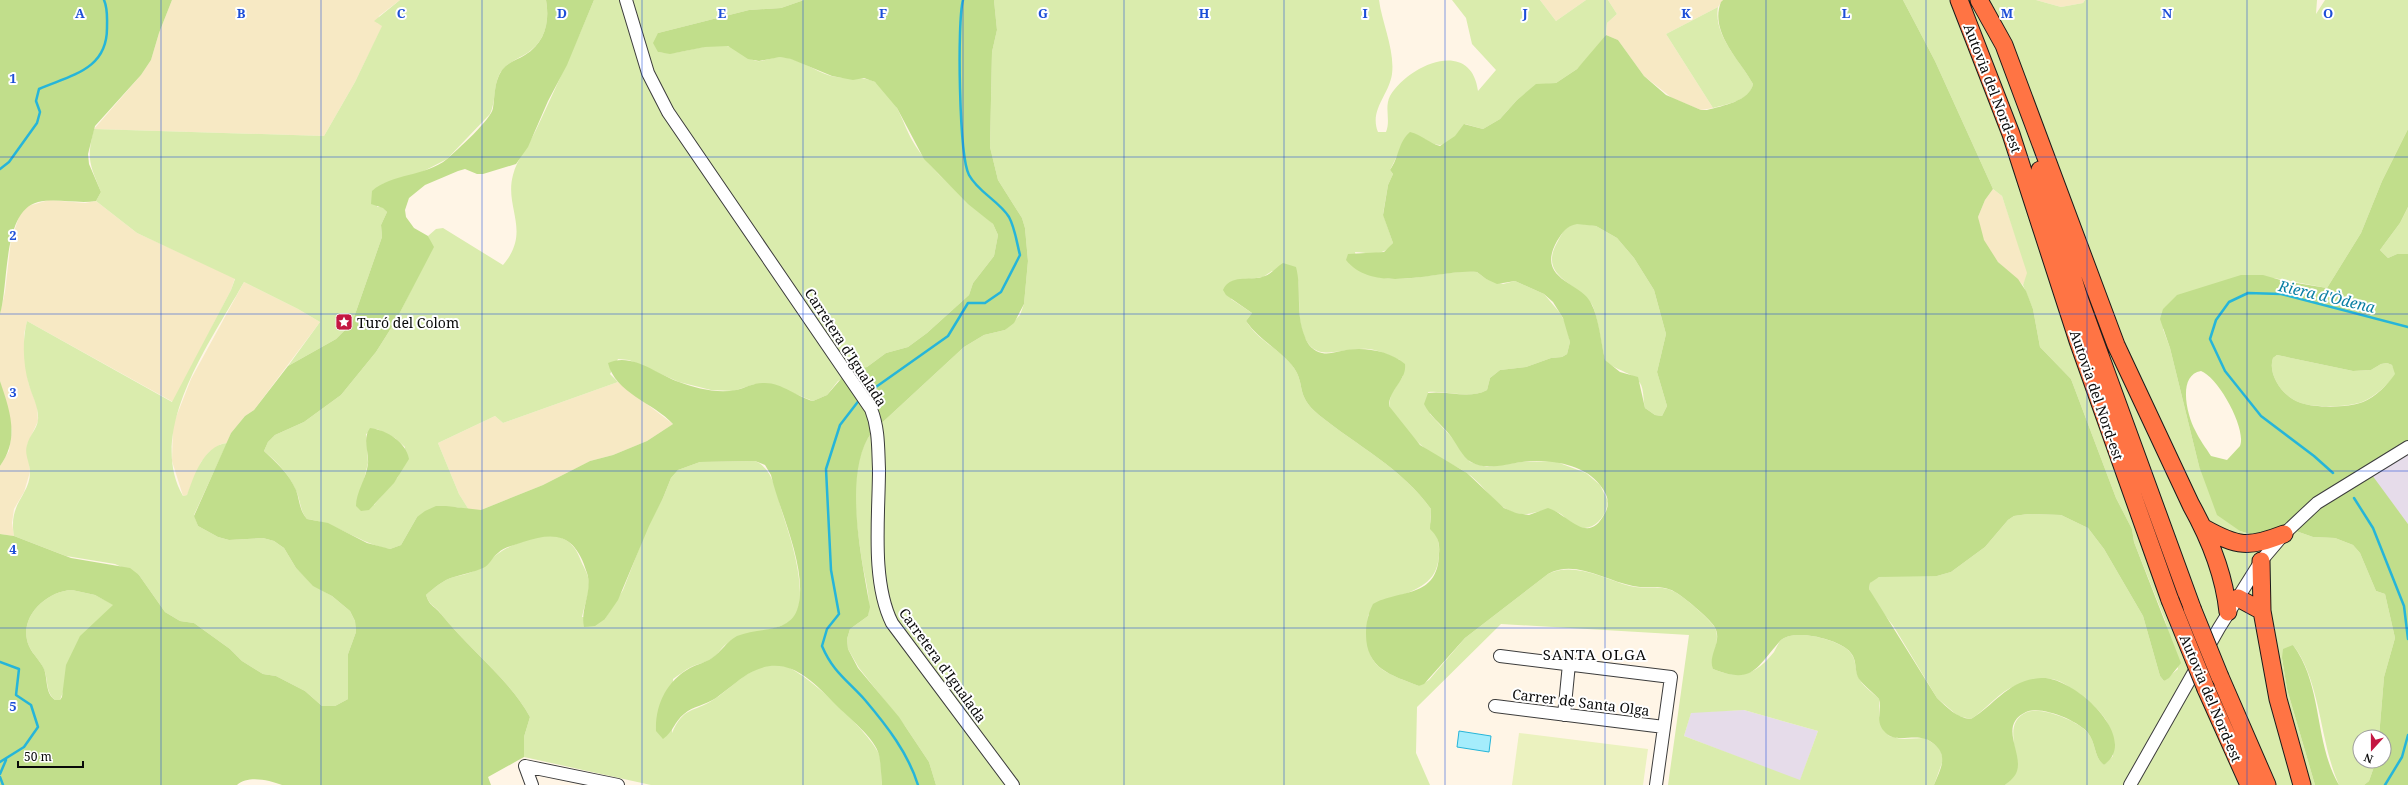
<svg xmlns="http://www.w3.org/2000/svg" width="2408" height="785" font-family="'Noto Serif',serif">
  <rect width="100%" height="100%" fill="#fff5e6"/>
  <!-- industrial -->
  <path fill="#e6dcea" d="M2408 454V524L2371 475Z
    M1744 710 1818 731 1800 781 1684 736 1691 712Z"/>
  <!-- farmland -->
  <path fill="#f7e9c4" d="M172 0H400L379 16 377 23 383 25 355 82 324 136 94 129 141 75 151 60 159 33Z
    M1540 0H1586L1556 21Z
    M1608 0H1723L1718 7 1666 34 1713 108 1701 110 1672 98 1644 76 1618 40 1606 35 1607 23 1617 14Z
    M2036 0H2085L2083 3 2061 7Z
    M1993 189 2002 196 2028 273 2023 285 1998 262 1986 246 1981 234 1978 217 1985 200Z
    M49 200 85 203 96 201 137 233 235 278 231 290 173 402 27 321 24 334 25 363 29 385 37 406 38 421 27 445 30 472 24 492 14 509 12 523 14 536 0 534V466L9 451 12 431 0 381V314L5 292 11 240 20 214 28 206Z
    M244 282 298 309 320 322 254 410 245 416 231 433 227 443 221 444 209 452 201 462 187 495 183 496 172 461 173 425 191 379Z
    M618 382 673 424 647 441 613 455 590 461 543 485 481 510H469L459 494 438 443 495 416 503 423Z"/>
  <!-- green -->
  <path fill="#daecad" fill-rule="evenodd" d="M400 0H546C550 23 545 43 524 55 515 60 506 64 500 73 493 86 496 102 490 114L447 159 422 172 383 184 377 207H383L387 212 381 225 382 237 352 323 336 339 288 366 320 322 298 309 244 282C212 340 145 430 183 496L187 495C194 476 203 446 227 443L194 515 198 526 218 537 229 540 263 538 274 541 284 548 296 568 313 585 332 596 350 611 355 621 356 632 348 654V699L335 706H322L305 691 276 676 263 674 242 661 230 649 194 623 180 621 165 612 139 575 115 564 66 556 14 536C8 502 30 496 30 472 30 463 24 454 27 445 29 436 37 429 38 420 39 407 32 396 29 385 23 365 22 341 27 321L172 402 231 290 235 279 137 233 96 201 101 192C90 164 86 160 94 129L324 136 355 82 382 26 374 21Z
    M594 0H804L781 8 749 10 658 33V52C681 57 704 42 727 46 738 48 745 58 756 61 764 62 772 57 780 57 797 57 814 71 831 76 845 80 862 75 875 82 895 93 902 122 912 140 931 174 966 197 993 224L998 235 994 256 973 283 969 295 927 333 908 347 886 353 867 367 838 381 827 395 813 401 793 393 755 384 733 391 711 390 679 382 629 360 618 359 610 374 618 382 503 423 495 416 438 443 459 494 469 510 457 507 417 517 401 545 390 549C360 544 338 523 307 519 300 511 301 503 297 493 290 475 278 463 264 451L268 442 275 435 304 422 341 395 376 352 395 322 433 247 428 236 436 229 443 228 503 265C532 231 504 208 513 175 517 159 529 145 536 130 556 87 576 44 594 0ZM377 429 395 438 405 447 398 477 374 505 362 487 368 463 366 434Z
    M994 0H1379C1382 23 1395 50 1392 74 1389 95 1369 110 1378 132H1386C1391 120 1384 108 1390 96 1408 65 1471 37 1478 91L1496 70 1472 44 1466 18 1452 0H1540L1556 21 1586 0H1608L1617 14 1607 23 1606 35 1600 45 1577 69 1556 83 1536 85 1517 100 1500 119 1483 129 1465 124C1454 140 1443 153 1425 139L1398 154 1390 170 1393 174 1388 185 1383 214 1393 243C1384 257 1369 253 1355 252L1359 270C1367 273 1375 277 1383 278 1415 282 1445 270 1477 272L1486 279 1503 284 1515 281 1544 294 1560 313 1566 324 1570 342 1567 354 1562 357 1551 358 1526 367 1500 370 1490 378 1487 390C1469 400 1447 390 1428 392L1430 414 1456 442 1470 462 1487 467 1521 462 1554 461 1586 473 1600 485 1608 501C1607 516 1593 534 1576 526 1569 523 1565 516 1559 513 1544 505 1532 518 1515 513 1496 507 1486 488 1471 476 1461 468 1448 463 1437 457 1421 447 1396 423 1389 406L1391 394 1403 376 1400 360C1390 356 1379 350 1368 349 1338 347 1311 368 1301 326 1298 310 1300 295 1298 280L1272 271 1263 277 1230 282 1231 299 1252 313 1246 321C1259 342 1282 350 1294 368 1306 386 1295 395 1319 415 1356 445 1403 469 1431 509 1431 513 1430 518 1430 522 1433 531 1439 537 1439 548 1440 580 1423 587 1397 597 1387 600 1377 609 1368 615 1364 665 1374 669 1419 686L1429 680 1465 638 1548 574C1573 561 1605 579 1630 586 1645 590 1660 584 1675 592 1683 596 1712 621 1715 628 1721 641 1711 655 1713 669 1740 680 1756 675 1774 652 1776 648 1778 644 1780 641 1793 628 1834 639 1847 649 1857 658 1854 665 1858 676 1861 685 1872 692 1879 699V716L1889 736 1901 739 1925 738 1940 748 1943 760 1934 785H1668L1689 635 1501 624 1417 707 1416 753 1430 785H936L929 762 905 726 859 668 848 649 847 639 850 629 868 616C871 600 866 583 863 567 857 528 846 466 872 432L964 347 984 335 1005 330 1020 315 1024 304 1028 261 1025 228 1022 218 998 180 990 147 992 52 997 30ZM1744 710 1818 731 1800 780 1684 736 1691 713Z
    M1903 0H2036L2061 7 2083 3 2085 0H2317L2316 14 2325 0H2408V129L2382 181 2361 233 2327 288 2274 278 2163 329 2170 348 2199 466 2240 531 2250 534 2293 530 2313 537 2335 538 2353 545 2360 553 2376 591 2385 594 2395 638 2384 677 2379 737H2360V761H2376L2369 781 2364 785H2339L2337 780C2320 740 2320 679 2293 645L2282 658 2287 689 2315 785H2005C2031 762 1996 726 2027 712 2041 706 2079 721 2088 733 2096 743 2094 758 2104 765L2113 756C2114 723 2104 713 2079 694 2071 688 2062 681 2052 679 2040 677 2028 681 2017 685 1998 692 1987 709 1971 719L1958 716 1937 698 1894 627 1875 602 1869 589 1870 583 1874 578 1891 575 1937 576 1951 572 1985 547 2008 520 2014 516 2028 514 2061 515 2088 528 2104 549 2143 616 2160 676 2164 681 2178 669 2165 620 2134 542 2132 529 2116 498 2071 379 2040 347 2033 309 2023 285 2027 273 2002 196 1993 189 1935 61Z
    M1718 7C1713 36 1741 61 1753 84 1750 101 1727 104 1713 108L1666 34Z
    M2408 207V254H2397L2388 258 2380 250 2400 223Z
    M1577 223 1596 226 1617 238 1634 258 1654 290 1666 334 1657 372 1667 406 1662 416 1655 415 1645 408C1643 400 1644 389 1640 383 1633 372 1615 371 1605 360 1602 349 1597 311 1591 303 1576 282 1537 276 1558 241 1563 231 1566 226 1577 223Z
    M2277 355 2353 371 2371 370 2381 364 2387 363 2392 365 2396 374C2387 385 2375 397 2362 402 2349 407 2315 408 2301 403 2284 398 2267 375 2273 358Z
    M755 461C775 469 777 498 784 518 791 539 815 612 786 624 768 632 747 632 729 642 722 646 718 655 711 659 705 663 697 664 691 667 685 670 679 675 673 679L672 733C684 706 693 713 713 700 732 688 755 661 779 664 802 667 868 731 878 752 882 760 881 776 882 785H651L524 757V737L530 717C510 680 468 648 441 614 435 605 430 607 426 595 434 588 443 580 454 577 461 575 468 574 474 571 487 564 495 554 507 548 534 536 568 523 581 561 584 568 589 575 589 584 589 595 584 606 582 617L605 619 623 590 648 526 663 498 671 478 678 470 700 462Z
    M72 590 95 595 114 605 63 692 60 700H55C46 693 48 682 45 672 42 662 33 655 29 646 17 618 46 591 72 590Z"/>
  <!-- forest -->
  <path fill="#c1de8b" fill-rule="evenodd" d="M0 0H172L159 33 151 60 141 75 95 126 88 154 89 164 101 192 96 201C77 204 57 198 38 202 2 211 9 285 0 314Z
    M546 0H594L567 65 548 101 528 147 516 164 483 174H477L465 169 458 171 425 185 409 198 405 210 406 217 414 228 428 236 434 247 395 322 376 352 341 395 304 422 275 435 268 442 264 451C277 463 289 474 296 490 300 501 299 510 307 519L328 523 367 543 390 549 401 545 417 517 425 511 436 506H446L481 510 543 485 590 461 613 455 647 441 673 424C654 403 615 393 608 363 632 352 656 374 679 382 696 388 717 394 736 390 745 388 755 382 765 383 782 383 797 397 813 401L827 395 853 365 859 369 867 367 886 353 908 347 927 333 969 295 973 283 994 256 998 235 993 224 968 204 924 159 897 108 875 82 864 78 853 80 832 76 791 59 780 57 759 61 748 59 728 46 705 47 670 54 658 52 653 43 658 33 749 10 781 8 804 0H994L997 30 992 52 990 147 998 180 1022 218 1025 228 1028 261 1024 304 1014 323 1005 330 984 335 964 347 872 432C842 472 862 560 870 607L868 616 850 629 847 639 848 649 858 668 899 717 929 762 936 785H882C881 775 881 764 879 755 876 739 847 716 836 705 810 678 785 652 748 674 737 681 727 690 716 698 706 705 693 706 684 714 674 722 674 731 663 739L656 731C655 704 667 681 690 668 697 664 705 663 712 658 721 652 727 641 737 636 758 627 791 634 798 607 808 569 780 513 771 475L765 465 755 461 700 462 678 470 671 478 663 498 649 526 618 600 605 619 595 626 584 627C580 609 593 591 587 573 576 536 558 530 523 542 515 545 504 547 498 553 492 557 490 565 483 568 474 572 463 574 454 577 443 580 434 588 426 595 430 607 434 605 441 614 468 648 510 680 530 717L524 737V757L488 777 491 785H282C269 780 248 775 237 785H0V534L14 536 71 558 130 568 139 575 165 612 180 621 194 623 230 649 242 661 263 674 276 676 305 691 322 706H335L348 699V654L356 632 355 621 350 611 332 596 313 586 296 568 284 548 274 541 263 538 229 540 218 537 198 526 194 516 231 433 245 416 254 410 288 366 336 339 352 323 382 237 381 225 387 212 383 208 371 204 372 191C392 173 425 177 447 159 456 151 492 119 493 108 495 95 494 82 502 70 508 62 517 60 525 55 545 43 550 22 546 0ZM72 590 95 595 113 605 80 636 66 665 62 697 60 700H55C45 693 48 680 44 669 40 660 33 655 29 646 17 618 46 591 72 590Z
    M1723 0H1903L1935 61 1993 189 1985 200 1978 217 1984 240 1998 262 2018 279 2026 291 2033 309 2040 347 2071 379 2116 498 2132 529 2134 542 2181 663 2169 678 2164 681 2160 676 2143 616 2104 549 2088 528 2061 515 2028 514 2014 516 2008 520 1985 547 1951 572 1937 576 1879 577 1870 583 1869 589 1937 698C1947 707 1956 718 1971 719 1996 704 2008 680 2041 678 2072 675 2142 738 2104 765 2094 758 2096 743 2088 733 2079 721 2041 705 2026 712 1998 725 2023 752 2017 771 2015 777 2010 781 2005 785H1934C1940 770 1949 756 1934 744 1917 729 1897 747 1884 731 1875 721 1882 710 1879 699 1873 692 1864 686 1859 679 1853 668 1859 659 1847 649 1835 639 1793 628 1780 641 1756 668 1753 685 1713 669 1707 655 1724 641 1714 626 1709 618 1684 597 1675 592 1661 584 1647 589 1633 586 1606 581 1575 559 1548 574L1465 638 1424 684 1419 686C1391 675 1366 669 1366 634 1366 623 1368 614 1373 604 1399 589 1438 599 1439 554 1440 543 1438 537 1430 529L1431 509C1403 469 1356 445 1319 415 1295 395 1306 386 1294 368 1282 351 1260 341 1246 321L1252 313 1226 295 1223 290C1230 274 1249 281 1262 277 1271 275 1276 267 1283 263L1296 267C1302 290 1295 312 1305 337 1307 344 1314 352 1322 353 1330 355 1338 351 1346 350 1366 347 1389 351 1405 364 1407 380 1389 389 1389 406L1420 445 1467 473 1504 508 1516 513 1529 515 1548 508C1568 514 1588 547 1605 513 1611 503 1607 494 1600 485 1583 463 1547 459 1522 462 1506 464 1486 471 1471 462 1462 457 1456 442 1449 434 1441 424 1429 415 1424 404L1428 393C1447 390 1469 400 1487 390L1490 378 1500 370 1526 367 1551 358 1562 357 1567 354 1570 342 1563 318 1553 302 1544 294 1515 281 1497 284 1486 279 1477 272C1439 269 1375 296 1346 260L1348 254 1384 252 1393 243 1383 215 1388 185 1393 174 1390 170C1399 158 1398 142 1410 132 1422 135 1429 143 1440 146L1455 136 1464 124 1483 129 1500 119 1517 100 1536 84 1556 83 1577 69 1606 35 1618 40 1644 76 1666 95 1701 110H1707C1722 106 1750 101 1753 84 1740 60 1709 32 1721 2ZM1577 224 1596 226 1617 238 1634 258 1654 290 1666 334 1657 372 1667 406 1662 416 1655 415 1645 408 1638 377 1620 372 1605 360C1601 343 1599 318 1591 303 1581 282 1535 280 1557 241 1563 232 1566 226 1577 224Z
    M2408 129V207L2400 223 2380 250 2388 258 2397 254H2408V454L2372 475 2408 524V785H2364L2369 781 2376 761H2384V737H2379L2384 677 2395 638 2385 594 2376 591 2360 553 2353 545 2335 538 2313 537 2293 530 2250 534 2240 531 2217 515 2199 466 2170 348 2160 319 2163 309 2177 295 2241 275H2263L2284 281 2327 288 2361 233 2382 181ZM2277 355 2353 371 2371 370 2381 364 2387 363 2392 365 2395 374C2387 385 2376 397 2363 402 2349 408 2315 408 2301 403 2284 398 2267 375 2273 358ZM2201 371C2218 377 2247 429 2240 446L2227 460 2211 456C2206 448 2199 439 2195 430 2187 415 2177 375 2201 371Z
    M0 381C10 411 20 438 0 466Z
    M370 428C387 430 406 442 409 459L394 483 369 510 361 511 356 506C356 492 366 479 368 464 369 450 362 440 370 428Z
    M2293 645C2323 685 2314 743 2339 785H2315L2287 689 2282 658 2283 649Z"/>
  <!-- pitch -->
  <path fill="#ebf2bf" d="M1519 733 1648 749 1643 785H1512Z"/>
  <!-- water -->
  <path fill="#a5edfc" stroke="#26b5d9" d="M1459 731 1491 736 1489 752 1457 747Z"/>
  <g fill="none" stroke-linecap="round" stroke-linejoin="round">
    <!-- stream -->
    <path stroke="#26b5d9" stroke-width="2.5" d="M0 169 9 162 37 123 40 112 36 101 39 89C71 75 107 70 107 28 107 18 108 9 104 0
      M866 394 948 336 968 303H985L1001 292 1020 255C1017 244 1015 228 1009 217 999 201 978 192 969 175 959 156 957 22 963 0
      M860 399 840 425 826 469 831 570 839 614 827 629 822 646C833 672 847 680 865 700 887 726 908 753 918 785
      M2333 473 2314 456 2261 416 2225 371 2210 339 2216 320 2229 302 2248 293 2281 294 2408 327
      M2354 498 2373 528 2404 606 2408 639
      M0 662 19 669 16 695 31 705 38 727 24 747 0 762
      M0 774 6 760
      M0 777 3 785
      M2385 785 2402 757 2408 735"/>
    <!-- minor casing -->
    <g stroke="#3c3c3c" stroke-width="14">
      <path id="minor" d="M626 0 648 73 668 112 871 409C879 429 878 448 879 469 879 516 871 581 892 623L1013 785
        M1500 656 1671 677 1656 785
        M1495 706 1664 727
        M1564 715 1569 664
        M525 766 618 785
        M525 766 532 785
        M2130 785 2219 628 2261 561 2284 534 2317 503 2408 447"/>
    </g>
    <!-- highway casing -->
    <g stroke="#1a1a1a" stroke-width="19">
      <path id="highway" d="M1959 0 2011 134 2078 341 2170 600
        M1979 0 2004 45 2116 345 2191 505C2210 539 2224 573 2228 612
        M2040 170 2079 298 2192 608
        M2204 528C2238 547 2248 548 2284 534
        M2261 561 2262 611 2278 699 2302 785
        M2238 598 2262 611
        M2220 677 2267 785
        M2206 689 2249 785"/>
    </g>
    <!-- minor -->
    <use href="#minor" stroke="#fff" stroke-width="12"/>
    <!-- highway -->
    <use href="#highway" stroke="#ff7444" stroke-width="17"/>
    <!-- highway-bridge casing -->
    <g stroke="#1a1a1a" stroke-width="19" stroke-linecap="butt">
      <path id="highway-bridge" d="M2170 600 2206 689
        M2192 608 2220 677"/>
    </g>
    <!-- highway-bridge -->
    <use href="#highway-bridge" stroke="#ff7444" stroke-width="17"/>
  </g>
  <!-- grid -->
  <path fill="none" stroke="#1d4ed8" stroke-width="1" stroke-opacity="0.55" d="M161 0V785M321 0V785M482 0V785M642 0V785M803 0V785M963 0V785M1124 0V785M1284 0V785M1445 0V785M1605 0V785M1766 0V785M1926 0V785M2087 0V785M2247 0V785M0 157H2408M0 314H2408M0 471H2408M0 628H2408"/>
  <!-- icons -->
  <defs>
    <g id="sight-square" transform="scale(0.9)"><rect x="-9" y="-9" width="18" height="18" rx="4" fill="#c41742" stroke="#fff"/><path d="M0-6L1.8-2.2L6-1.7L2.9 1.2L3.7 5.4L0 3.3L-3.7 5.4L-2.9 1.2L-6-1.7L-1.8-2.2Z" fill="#fff"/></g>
  </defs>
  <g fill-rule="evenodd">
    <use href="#sight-square" x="344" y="322"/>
  </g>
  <g text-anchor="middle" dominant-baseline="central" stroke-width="4" stroke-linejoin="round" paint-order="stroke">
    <!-- street labels -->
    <g font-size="14" fill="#090909" stroke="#fff">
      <text transform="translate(1993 88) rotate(69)">Autovia del Nord-est</text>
      <text transform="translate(846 347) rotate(57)">Carretera d'Igualada</text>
      <text transform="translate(2097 395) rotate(71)">Autovia del Nord-est</text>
      <text transform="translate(943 665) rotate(54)">Carretera d'Igualada</text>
      <text transform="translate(2211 698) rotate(67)">Autovia del Nord-est</text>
      <text transform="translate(1581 702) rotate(7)">Carrer de Santa Olga</text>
    </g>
    <!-- poi labels -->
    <g font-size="14" fill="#090909" stroke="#fff" text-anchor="start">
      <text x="357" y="322">Turó del Colom</text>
    </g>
    <!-- water labels -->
    <g font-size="15" font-style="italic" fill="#0a7fa4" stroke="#fff">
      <text transform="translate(2327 296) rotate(13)">Riera d'Òdena</text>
    </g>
    <!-- neighbourhood labels -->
    <g font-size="15" letter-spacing="1" fill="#090909" stroke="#fff">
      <text x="1595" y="654">SANTA OLGA</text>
    </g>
  </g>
  <g font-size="13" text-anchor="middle" font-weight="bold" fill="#1d4ed8" stroke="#fff" stroke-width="4" stroke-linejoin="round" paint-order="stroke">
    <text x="80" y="18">A</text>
    <text x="241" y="18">B</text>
    <text x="401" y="18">C</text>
    <text x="562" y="18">D</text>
    <text x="722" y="18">E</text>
    <text x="883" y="18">F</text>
    <text x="1043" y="18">G</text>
    <text x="1204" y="18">H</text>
    <text x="1365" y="18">I</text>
    <text x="1525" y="18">J</text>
    <text x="1686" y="18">K</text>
    <text x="1846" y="18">L</text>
    <text x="2007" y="18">M</text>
    <text x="2167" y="18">N</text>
    <text x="2328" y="18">O</text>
    <text x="13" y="83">1</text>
    <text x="13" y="240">2</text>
    <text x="13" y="397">3</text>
    <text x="13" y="554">4</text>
    <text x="13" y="711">5</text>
  </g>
  <!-- north arrow -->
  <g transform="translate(2372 749) rotate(201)"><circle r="19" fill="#ffffff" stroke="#9d9d9d"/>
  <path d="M0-3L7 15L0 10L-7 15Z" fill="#c41742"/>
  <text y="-6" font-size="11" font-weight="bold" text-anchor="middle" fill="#090909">N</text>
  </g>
  <!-- scale -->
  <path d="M18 761v6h65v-6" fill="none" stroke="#090909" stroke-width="2"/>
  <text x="24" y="761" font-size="12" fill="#090909" stroke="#ffffff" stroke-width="3" paint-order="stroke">50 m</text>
</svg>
